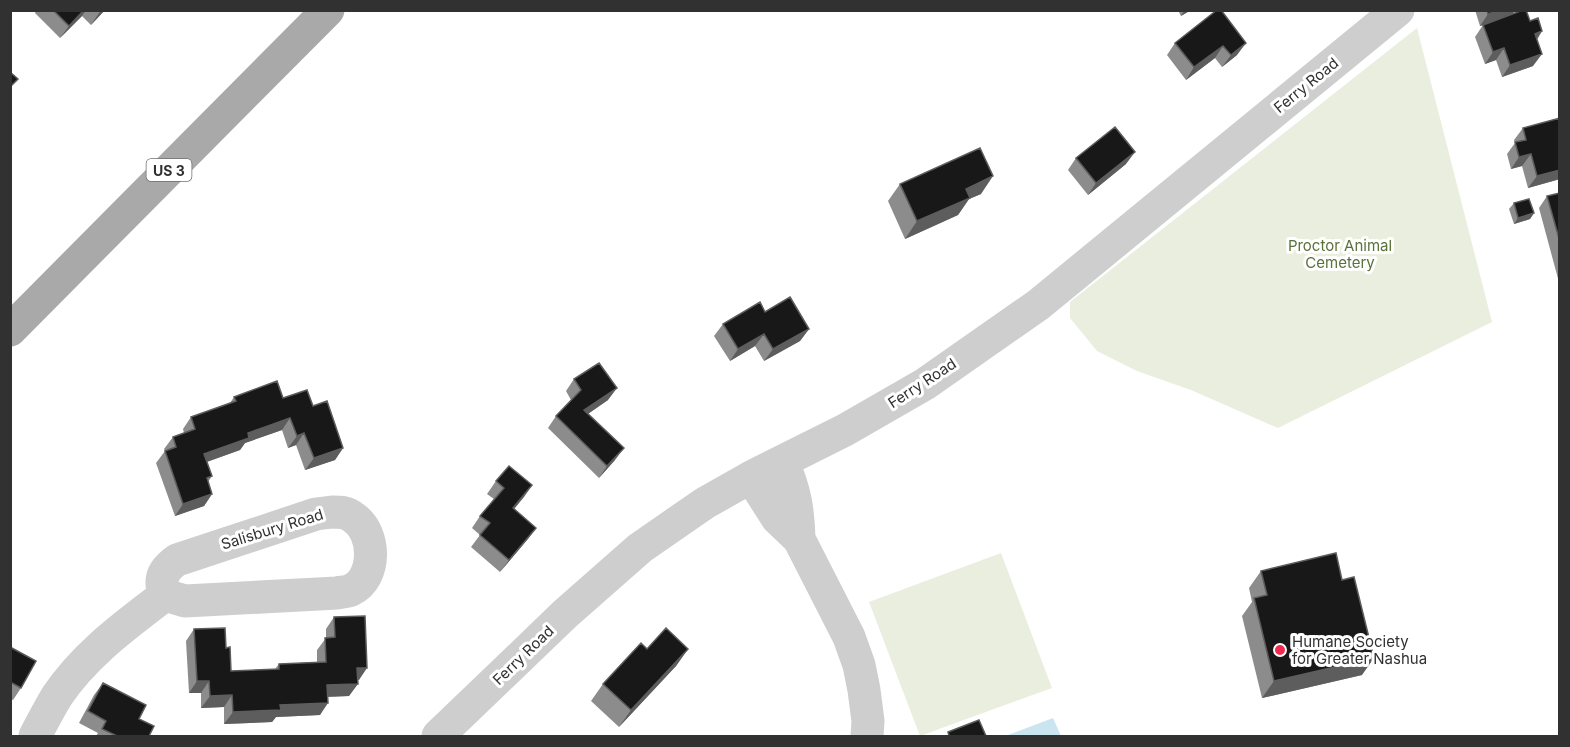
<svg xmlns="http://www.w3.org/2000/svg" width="1570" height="747" font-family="Inter,sans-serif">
  <rect width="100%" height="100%" fill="#fff"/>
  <!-- green -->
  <path fill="#e9eede" d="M1417 28 1492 322 1278 428 1191 390 1137 371 1097 351 1070 318V302Z
    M1001 553 1052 688 920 736 869 602Z"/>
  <!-- water -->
  <path fill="#cae5ef" d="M1053 718 1061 736H1009L1008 735Z"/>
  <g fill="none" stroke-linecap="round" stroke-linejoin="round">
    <!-- minor -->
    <path stroke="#cecece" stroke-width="33" d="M783 462C795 491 798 508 799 539
      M751 477 777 518 799 539 849 637 859 665 864 690 868 721 867 736
      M332 512C340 512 347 512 354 518 376 533 377 578 351 590 347 592 341 592 337 593L185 601 165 595C158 579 164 569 177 560L316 514Z
      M35 736C42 723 49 709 57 696 85 654 126 625 165 595
      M438 736 565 614 640 548 705 503 751 477 845 430 925 384 1038 305 1398 10"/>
    <!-- major -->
    <path stroke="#a9a9a9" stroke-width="33" d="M10 330 328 10"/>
  </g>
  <!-- wall -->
  <path fill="#8c8c8c" d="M36 10H105L91 25 82 16 60 38 35 13Z
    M1178 10H1191L1181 16Z
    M1217 10 1237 55 1222 67 1215 58 1186 80 1167 55 1175 43Z
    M1475 10H1515L1513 14 1530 21 1542 31 1537 40 1533 66 1502 77 1496 60 1485 64 1475 37 1483 25 1480 26Z
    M1560 118V179L1528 188 1522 166 1511 169 1507 154 1515 143 1514 140 1523 128Z
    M1076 158 1126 164 1088 195 1068 170Z
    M900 184 981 194 969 199 958 215 905 239 888 201Z
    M1560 193V286L1539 208 1547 196Z
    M1514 203 1534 213 1530 219 1514 224 1509 209Z
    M765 312 809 329 800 341 764 361 755 346 730 361 714 336 723 324Z
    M574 379 608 400 588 414 615 460 599 478 548 428 556 416 571 400 566 391Z
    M234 397 283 398 313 406 343 448 335 460 305 470 296 445 288 448 282 430 245 443 240 450 207 462 212 476 208 482 212 494 204 506 175 516 156 463 165 451 164 449 173 437 184 433 183 429 191 417 230 403Z
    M496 481 532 485 514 509 536 528 527 540 500 572 471 547 480 535 472 528 480 516 494 499 487 494Z
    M1261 571 1362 675 1262 698 1242 616 1252 602 1249 588Z
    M334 617 359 680H357L349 696 328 697 320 715 276 717 272 722 224 724V707L201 708V693H189L186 641 194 629 226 648 231 671 275 669 279 664 317 662V650L326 638V629Z
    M10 647 21 688 13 700 10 699Z
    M647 649H688L676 666 619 727 591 701 603 684Z
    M103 683 139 719 149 736H96L98 733 79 723 94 695Z"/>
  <!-- shaded-wall -->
  <path fill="#5d5d5d" d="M84 10H86L82 16 60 38 69 26Z
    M102 10H105L91 25 99 13Z
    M1185 10H1191L1181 16Z
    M1500 10H1515L1511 16 1480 26 1488 14Z
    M1542 31 1534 43 1535 34Z
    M1246 43 1237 55 1222 67 1231 55Z
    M1223 46 1215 58 1186 80 1194 67Z
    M1504 48 1496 60 1485 64 1493 52Z
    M1542 54 1533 66 1502 77 1510 65Z
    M1135 152 1126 164 1088 195 1096 183Z
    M1531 154 1522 166 1511 169 1519 157Z
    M1560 170V179L1528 188 1537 176Z
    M993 176 981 194 969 199 958 215 905 239 917 221 966 189Z
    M1534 213 1530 219 1514 224 1518 218Z
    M809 329 800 341 764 361 773 349Z
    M764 334 755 346 730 361 738 349Z
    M617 388 608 400 576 422 584 410Z
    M290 418 282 430 245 443 240 450 195 466 204 454 248 433Z
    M304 433 296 445 288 448 297 436Z
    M343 448 335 460 305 470 314 458Z
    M624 448 615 460 599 478 607 466Z
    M532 485 524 497 505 520 513 508Z
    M212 494 204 506 175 516 183 504Z
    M536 528 527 540 500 572 509 560Z
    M688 649 676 666 619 727 631 710Z
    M1374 658 1362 675 1262 698 1274 681Z
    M357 668H367L359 680H348Z
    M197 681H209L201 693H189Z
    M358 684 349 696 319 697 327 685Z
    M232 695 224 707 201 708 210 696Z
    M328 703 320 715 276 717 272 722 224 724 233 712 280 705Z"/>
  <!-- building -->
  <path fill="#181818" stroke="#5d5d5d" stroke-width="1.5" d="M53 10H84L69 26Z
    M1217 10H1221L1246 43 1231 55 1223 46 1194 67 1175 43Z
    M1487 10H1500L1488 14Z
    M1523 10H1526L1530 21 1538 18 1542 31 1535 34 1542 54 1510 65 1504 48 1493 52 1483 25Z
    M10 72 18 79 10 87Z
    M1560 118V170L1537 176 1531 154 1519 157 1515 142 1526 140 1523 128Z
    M1115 127 1135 152 1096 183 1076 158Z
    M980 148 993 176 966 189 970 198 917 221 900 184Z
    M1560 193V242L1547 196Z
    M1529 199 1534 213 1518 218 1514 203Z
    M790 297 809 329 773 349 764 334 738 349 723 324 760 302 765 312Z
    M599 363 617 388 584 410 624 448 607 466 556 416 581 390 574 379Z
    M277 381 283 398 307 390 313 406 327 401 343 448 314 458 304 433 297 436 290 418 268 426 248 433 249 438 204 454 212 476 207 478 212 494 183 504 165 451 176 447 173 437 195 429 191 417 236 401 234 397Z
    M509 466 532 485 513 508 536 528 509 560 480 535 490 523 480 516 504 488 496 481Z
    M1336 553 1342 580 1354 577 1374 658 1274 681 1254 598 1267 595 1261 571Z
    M365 616 367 668H357L358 684 327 685 328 703 280 705 281 710 233 712 232 695 210 696 209 681H197L194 629 225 628 226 648 230 647 231 671 279 669V664L326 662 325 638 335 637 334 617Z
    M666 628 688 649 631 710 603 684 641 643 647 649Z
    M10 647 36 661 21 688 10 682Z
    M103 683 146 705 139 719 154 726 149 736H117L102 729 106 721 88 711Z
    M979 720 986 736H949L948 732Z"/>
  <!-- markers -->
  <circle fill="#f2294e" stroke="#fff" stroke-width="2" cx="1280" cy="650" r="6"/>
  <g text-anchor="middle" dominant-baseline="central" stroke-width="6" stroke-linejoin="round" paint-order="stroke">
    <!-- shield labels -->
    <rect fill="#fff" stroke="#6f6f6f" stroke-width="1.5" x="146.5" y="159" width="45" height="22" rx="4.5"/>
    <g font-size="14" font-weight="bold" fill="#313131">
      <text x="169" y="170">US 3</text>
    </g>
    <!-- street labels -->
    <g font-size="15" fill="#313131" stroke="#fff">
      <text transform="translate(1306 85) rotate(-39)">Ferry Road</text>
      <text transform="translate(922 383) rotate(-33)">Ferry Road</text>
      <text transform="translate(272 529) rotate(-17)">Salisbury Road</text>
      <text transform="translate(523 655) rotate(-44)">Ferry Road</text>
    </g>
    <!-- park labels -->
    <g font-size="15" fill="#5a713a" stroke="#fff">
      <text x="1340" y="245">Proctor Animal<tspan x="1340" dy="17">Cemetery</tspan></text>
    </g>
    <!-- poi labels -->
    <g font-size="15" fill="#313131" stroke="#fff" text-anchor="start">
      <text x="1292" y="641">Humane Society<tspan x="1292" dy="17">for Greater Nashua</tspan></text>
    </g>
  </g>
  <!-- border -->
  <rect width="1570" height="747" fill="none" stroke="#313131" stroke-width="24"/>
</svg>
